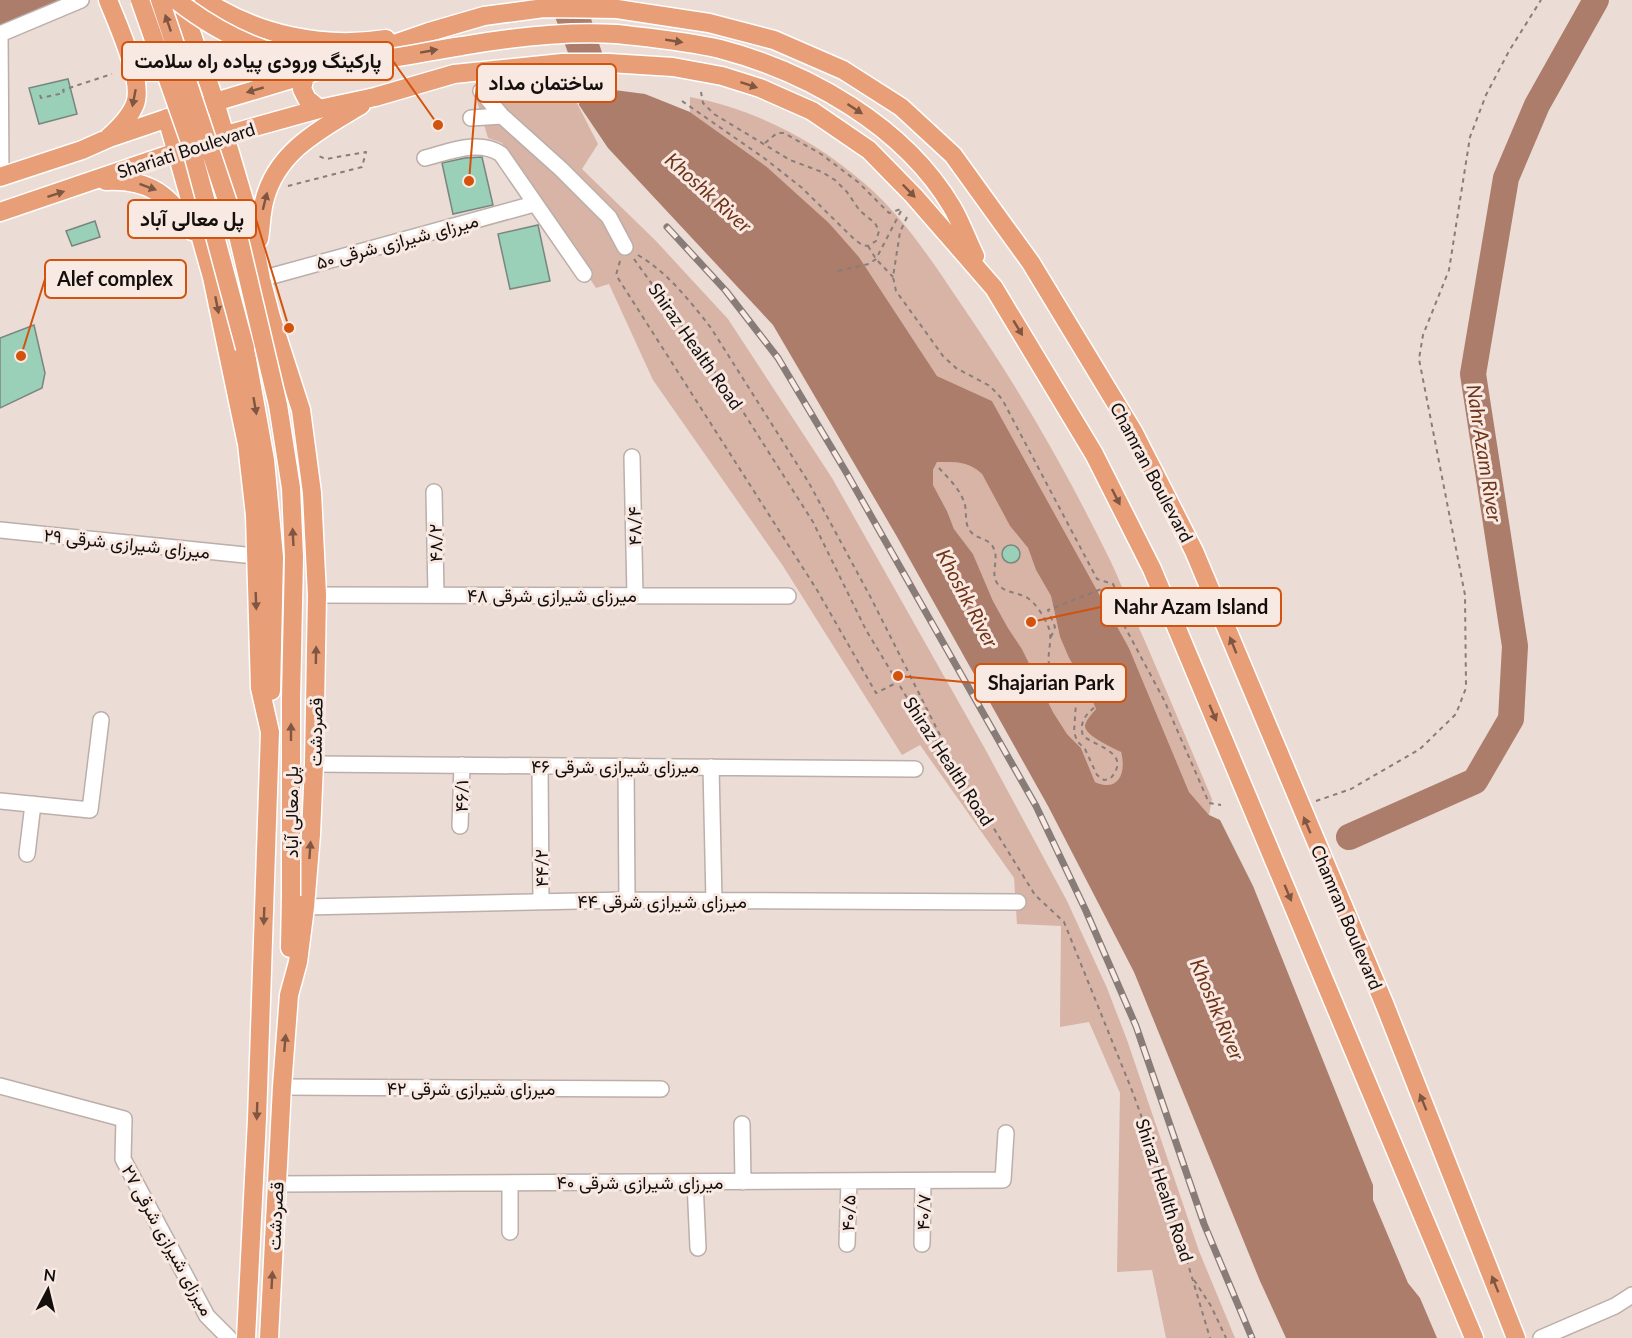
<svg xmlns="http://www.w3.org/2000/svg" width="1632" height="1338" font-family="Lato,Vazirmatn,sans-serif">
  <rect width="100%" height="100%" fill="#ebdcd6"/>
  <!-- green -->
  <path fill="#d7b4a6" d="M566 82 598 144 582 169 655 240 728 319 832 478 984 747 1067 901 1107 988 1127 1040 1199 1251 1235 1338H1166L1152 1270 1117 1272 1120 1093 1089 1022 1060 1027 1061 926 1017 924 1014 878 920 745 902 755 783 566 653 380 609 284 596 288 502 143 488 138 477 101 522 83Z
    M690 97C754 109 815 140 864 183 905 218 933 263 963 307 1018 387 1067 472 1110 560 1122 585 1132 613 1144 639 1167 692 1189 745 1212 799L1209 815 1189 792 1129 648 992 401 937 376 859 257 829 223 767 167 690 112Z
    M937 462C954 462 969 461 982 474L1010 526 1028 548 1036 570 1051 596 1060 637 1069 658 1088 691 1096 709 1085 724C1091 730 1120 750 1122 754 1128 767 1119 788 1104 786 1100 785 1098 783 1095 782L1081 748 1067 734 1053 712 1022 649 1008 628 993 601 973 554 954 529 947 511 933 485V470Z"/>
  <!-- water -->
  <path fill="#ac7d6a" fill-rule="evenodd" d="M0 0H62L0 26Z
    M549 0H585L614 90 645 94 690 112 767 167 829 223 859 257 937 376 992 401 1129 648 1189 792 1209 815 1220 820 1253 886 1373 1185V1200L1408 1283 1420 1298 1437 1338H1286L1260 1281 1134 972 1048 806 896 535 773 325 608 148 579 105 581 89ZM937 462C954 462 969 461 982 474L1010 526 1028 548 1036 570 1051 596 1060 637 1069 658 1088 691 1096 709C1092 714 1085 721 1085 726 1085 736 1114 748 1121 752 1127 773 1118 793 1095 782L1081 748 1067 734 1053 712 1022 649 1008 628 993 601 973 554 954 529 947 511 933 485V470Z"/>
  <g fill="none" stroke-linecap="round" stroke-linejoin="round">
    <!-- river -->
    <path stroke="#ac7d6a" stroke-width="26" d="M1349 837 1475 781 1511 719 1515 646 1473 374 1506 178 1537 105 1596 0"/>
  </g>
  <!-- building -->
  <path fill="#9ad0b8" stroke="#798680" stroke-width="1.5" d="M68 79 77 114 39 124 29 88Z
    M482 157 493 205 453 214 442 163 465 158Z
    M95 221 100 237 72 246 66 231Z
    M538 225 550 281 510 289 498 234Z
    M34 325 45 373 42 388 0 408V338Z
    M1002 554a9 9 0 1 1 18 0a9 9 0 1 1-18 0Z"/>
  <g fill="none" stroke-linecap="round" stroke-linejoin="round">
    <!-- minor casing -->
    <g stroke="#bcaea8" stroke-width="18">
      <path id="minor" d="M481 91 502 116
        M471 118 502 116 561 169 609 217 625 247
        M425 158C449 152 478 139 501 154L584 274
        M1 177 0 34 81 0
        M261 279 534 204
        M632 457 635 595
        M434 492 436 594
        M0 530 255 556
        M317 595 788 596
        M314 764 915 769
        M540 766 541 902
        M626 766 627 900
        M711 767 714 901
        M0 801 90 810 101 720
        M460 826 462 765
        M27 854 33 804
        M305 907 627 900 1018 902
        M0 1086 124 1119 123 1159 207 1316 229 1338
        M282 1087 661 1089
        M742 1124 743 1182
        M695 1182 698 1248
        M510 1183V1232
        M277 1184 1003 1180 1006 1133
        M847 1244 849 1181
        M922 1244 923 1181
        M1541 1338 1615 1306 1632 1295"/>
    </g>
    <!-- major casing -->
    <g stroke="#fff" stroke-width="21">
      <path id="major" d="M108 0C117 23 144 81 135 104 130 117 119 128 109 137
        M180 0 215 102 249 217 261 279 271 317 301 410 312 493 317 595 314 764 311 834 305 907 298 962 289 995 282 1087 269 1338
        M204 0C258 35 323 49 386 39
        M616 34C651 38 686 41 720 49 808 72 904 126 952 207 961 222 967 240 975 256
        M132 67C148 74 164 73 179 64
        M305 75 302 89 307 99 319 109
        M167 118 212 277 247 444 255 515 260 688 270 732 257 1119 246 1338
        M0 177 82 150 109 138 215 102 305 75 429 32 484 16 544 8 617 9 709 23 774 40 843 70 901 107 953 155 1031 263 1134 433 1194 551 1384 1003 1516 1338
        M106 181C150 179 170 195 192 231
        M0 212 226 135 319 109 375 97 454 74 562 63H609L673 67 722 76 760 88 812 111 869 150 914 196 994 288 1094 454 1152 569 1474 1338
        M259 239C261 227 261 214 264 202 276 151 321 129 361 105
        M245 348 265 460 274 557 271 691
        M290 948 291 896"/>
    </g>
    <!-- path -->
    <path stroke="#877d79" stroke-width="2" stroke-dasharray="4.5 4.5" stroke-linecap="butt" d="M40 95 41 98 64 93 63 90 112 74
      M682 101 764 158 801 187 854 239 862 245 868 246 876 241 879 231 875 223 860 211 847 192 835 180 822 172 790 160 714 114 703 103 701 92
      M765 143 777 133H784L821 154 858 182 889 213 901 209
      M288 186 362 167 366 152 326 159 316 155
      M907 217 900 232 893 277 896 291 943 356 956 368 990 386 1002 399 1097 579 1113 584 1121 602 1118 614 1164 700 1209 803 1221 805
      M868 246 876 259 893 277
      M638 255C667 272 690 301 711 328L809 483 871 598 954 763
      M634 259 740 407 813 522 866 630 912 706 959 772 1035 895 1064 922 1133 1093 1157 1160 1210 1338
      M620 261 616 275 817 590 876 693 898 682
      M838 271 869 264 876 259 902 209
      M939 468C949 479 961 490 965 505 967 515 964 524 971 532 977 539 988 538 993 547 1000 559 990 572 997 583 1004 593 1016 592 1026 597 1035 602 1044 616 1048 626 1056 642 1039 666 1058 677 1064 680 1070 679 1076 683L1077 688 1074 732 1077 741 1085 749 1097 775 1104 780 1110 779C1132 754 1100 748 1083 736 1079 723 1085 715 1095 707
      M1051 637 1055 627 1048 610 1104 588 1118 614
      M1316 801 1351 789 1420 749 1456 714 1466 688 1465 595 1419 359 1423 335 1449 270 1470 137 1486 95 1509 51 1541 0
      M1194 1280 1211 1306 1226 1338"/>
    <!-- minor -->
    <use href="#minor" stroke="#fff" stroke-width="15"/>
    <!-- major -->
    <use href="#major" stroke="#e89e77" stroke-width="18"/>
    <!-- rail casing -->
    <g stroke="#877c78" stroke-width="7">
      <path id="rail" d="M667 227 726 291 778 358 846 472 1036 806 1086 911 1136 1026 1204 1224 1252 1338"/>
    </g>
    <!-- rail -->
    <use href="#rail" stroke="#f8e9e3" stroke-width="4.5" stroke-dasharray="14" stroke-linecap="butt"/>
    <!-- major-bridge casing -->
    <g stroke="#fff" stroke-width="21" stroke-linecap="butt">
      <path id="major-bridge" d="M140 0 189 139 245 348
        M160 0 236 227 278 405 291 488 294 557 291 699V896
        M176 0C209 26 249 47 290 58 345 72 407 54 462 46 513 37 564 31 616 34"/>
    </g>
    <!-- major-bridge -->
    <use href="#major-bridge" stroke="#e89e77" stroke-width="18"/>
  </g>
  <!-- one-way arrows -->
  <defs><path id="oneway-solid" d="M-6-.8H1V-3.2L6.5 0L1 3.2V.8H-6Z" transform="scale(1.5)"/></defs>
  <g fill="#7e5642">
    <use href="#oneway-solid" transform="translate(168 23) rotate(-109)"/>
    <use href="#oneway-solid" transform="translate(674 41) rotate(9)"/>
    <use href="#oneway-solid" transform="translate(429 51) rotate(-10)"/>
    <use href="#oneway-solid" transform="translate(749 85) rotate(18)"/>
    <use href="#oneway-solid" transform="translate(255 90) rotate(164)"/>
    <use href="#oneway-solid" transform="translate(134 98) rotate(101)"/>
    <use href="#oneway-solid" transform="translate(855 109) rotate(33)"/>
    <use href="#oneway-solid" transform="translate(148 187) rotate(20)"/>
    <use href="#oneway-solid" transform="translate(909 191) rotate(46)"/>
    <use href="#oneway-solid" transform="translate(56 194) rotate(-18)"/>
    <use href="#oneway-solid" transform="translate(265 201) rotate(-76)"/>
    <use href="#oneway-solid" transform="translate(217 305) rotate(79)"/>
    <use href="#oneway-solid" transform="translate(1018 328) rotate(59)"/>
    <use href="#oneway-solid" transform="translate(255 406) rotate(80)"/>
    <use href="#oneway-solid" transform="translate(1116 497) rotate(63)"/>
    <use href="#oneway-solid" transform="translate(293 537) rotate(-93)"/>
    <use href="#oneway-solid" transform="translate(256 601) rotate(88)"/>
    <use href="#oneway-solid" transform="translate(1233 645) rotate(-112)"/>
    <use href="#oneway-solid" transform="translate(316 655) rotate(-89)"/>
    <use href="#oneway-solid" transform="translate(1213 713) rotate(67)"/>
    <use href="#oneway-solid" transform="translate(291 732) rotate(-90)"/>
    <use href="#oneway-solid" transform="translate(1307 825) rotate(-113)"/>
    <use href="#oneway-solid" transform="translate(310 850) rotate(-86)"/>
    <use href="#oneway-solid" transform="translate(1288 893) rotate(67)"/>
    <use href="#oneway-solid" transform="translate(264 916) rotate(92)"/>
    <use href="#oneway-solid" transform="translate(285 1043) rotate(-85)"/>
    <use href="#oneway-solid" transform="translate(1423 1102) rotate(-112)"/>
    <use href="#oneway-solid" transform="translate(257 1111) rotate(92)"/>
    <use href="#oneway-solid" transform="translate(272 1280) rotate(-87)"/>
    <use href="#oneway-solid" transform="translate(1495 1284) rotate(-112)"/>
  </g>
  <g text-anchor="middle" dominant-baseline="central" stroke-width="6" stroke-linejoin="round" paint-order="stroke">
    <!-- street labels -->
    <g font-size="18" fill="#140f0d" stroke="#f8e9e3">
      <text transform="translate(186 150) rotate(-18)">Shariati Boulevard</text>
      <text transform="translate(397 241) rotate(-15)">۵۰ میرزای شیرازی شرقی</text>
      <text transform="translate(696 346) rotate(55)">Shiraz Health Road</text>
      <text transform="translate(1152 472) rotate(62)">Chamran Boulevard</text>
      <text transform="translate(634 526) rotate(-91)">۴۸/۴</text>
      <text transform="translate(127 543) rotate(6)">۲۹ میرزای شیرازی شرقی</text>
      <text transform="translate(435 543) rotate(-91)">۴۸/۲</text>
      <text x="552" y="595">۴۸ میرزای شیرازی شرقی</text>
      <text transform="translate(315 732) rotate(-89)">قصردشت</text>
      <text transform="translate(949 761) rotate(57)">Shiraz Health Road</text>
      <text x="615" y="766">۴۶ میرزای شیرازی شرقی</text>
      <text transform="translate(461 796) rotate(-89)">۴۶/۱</text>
      <text transform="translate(291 812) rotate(-90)">پل معالی آباد</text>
      <text transform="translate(541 868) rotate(-91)">۴۴/۲</text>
      <text x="662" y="901">۴۴ میرزای شیرازی شرقی</text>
      <text transform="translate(1347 917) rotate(67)">Chamran Boulevard</text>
      <text x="471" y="1088">۴۲ میرزای شیرازی شرقی</text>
      <text x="640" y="1182">۴۰ میرزای شیرازی شرقی</text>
      <text transform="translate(1165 1190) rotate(72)">Shiraz Health Road</text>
      <text transform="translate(923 1212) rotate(-88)">۴۰/۷</text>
      <text transform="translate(848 1213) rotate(-88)">۴۰/۵</text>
      <text transform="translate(275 1216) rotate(-87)">قصردشت</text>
      <text transform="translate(168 1240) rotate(61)">۲۷ میرزای شیرازی شرقی</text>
    </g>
    <!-- water labels -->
    <g font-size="20" font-style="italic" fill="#6f3316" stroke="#f8e9e3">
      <text transform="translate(709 192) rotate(42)">Khoshk River</text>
      <text transform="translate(1485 453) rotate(81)">Nahr Azam River</text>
      <text transform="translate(968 598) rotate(62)">Khoshk River</text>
      <text transform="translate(1218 1009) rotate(67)">Khoshk River</text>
    </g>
  </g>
  <!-- callouts -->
  <path fill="none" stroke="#d3520c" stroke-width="2" d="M438 125L393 61M469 181L477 83M289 328L256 219M21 356L45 279M1031 622L1101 607M898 676L975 683"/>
  <g fill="#d3520c" stroke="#f8e9e3" stroke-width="2">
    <circle cx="438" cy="125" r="6"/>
    <circle cx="469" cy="181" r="6"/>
    <circle cx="289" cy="328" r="6"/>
    <circle cx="21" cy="356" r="6"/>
    <circle cx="1031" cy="622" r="6"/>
    <circle cx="898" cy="676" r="6"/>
  </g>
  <g fill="#f8e9e3" stroke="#d3520c" stroke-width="2">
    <rect x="122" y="42" width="271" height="38" rx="6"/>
    <rect x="477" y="64" width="139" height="38" rx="6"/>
    <rect x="128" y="200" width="128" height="38" rx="6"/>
    <rect x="45" y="260" width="141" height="38" rx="6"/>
    <rect x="1101" y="588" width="180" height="38" rx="6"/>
    <rect x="975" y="664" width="151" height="38" rx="6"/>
  </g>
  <g font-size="20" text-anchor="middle" font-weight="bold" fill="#140f0d">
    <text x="258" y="68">پارکینگ ورودی پیاده راه سلامت</text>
    <text x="546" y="90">ساختمان مداد</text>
    <text x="192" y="226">پل معالی آباد</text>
    <text x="115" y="286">Alef complex</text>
    <text x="1191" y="614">Nahr Azam Island</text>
    <text x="1051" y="690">Shajarian Park</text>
  </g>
  <!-- north arrow -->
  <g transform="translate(48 1290) rotate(7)" stroke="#f8e9e3" stroke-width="4.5" paint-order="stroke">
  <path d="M0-4.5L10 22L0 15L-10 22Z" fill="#140f0d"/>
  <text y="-9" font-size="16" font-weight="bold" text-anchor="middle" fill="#140f0d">N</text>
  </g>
</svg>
